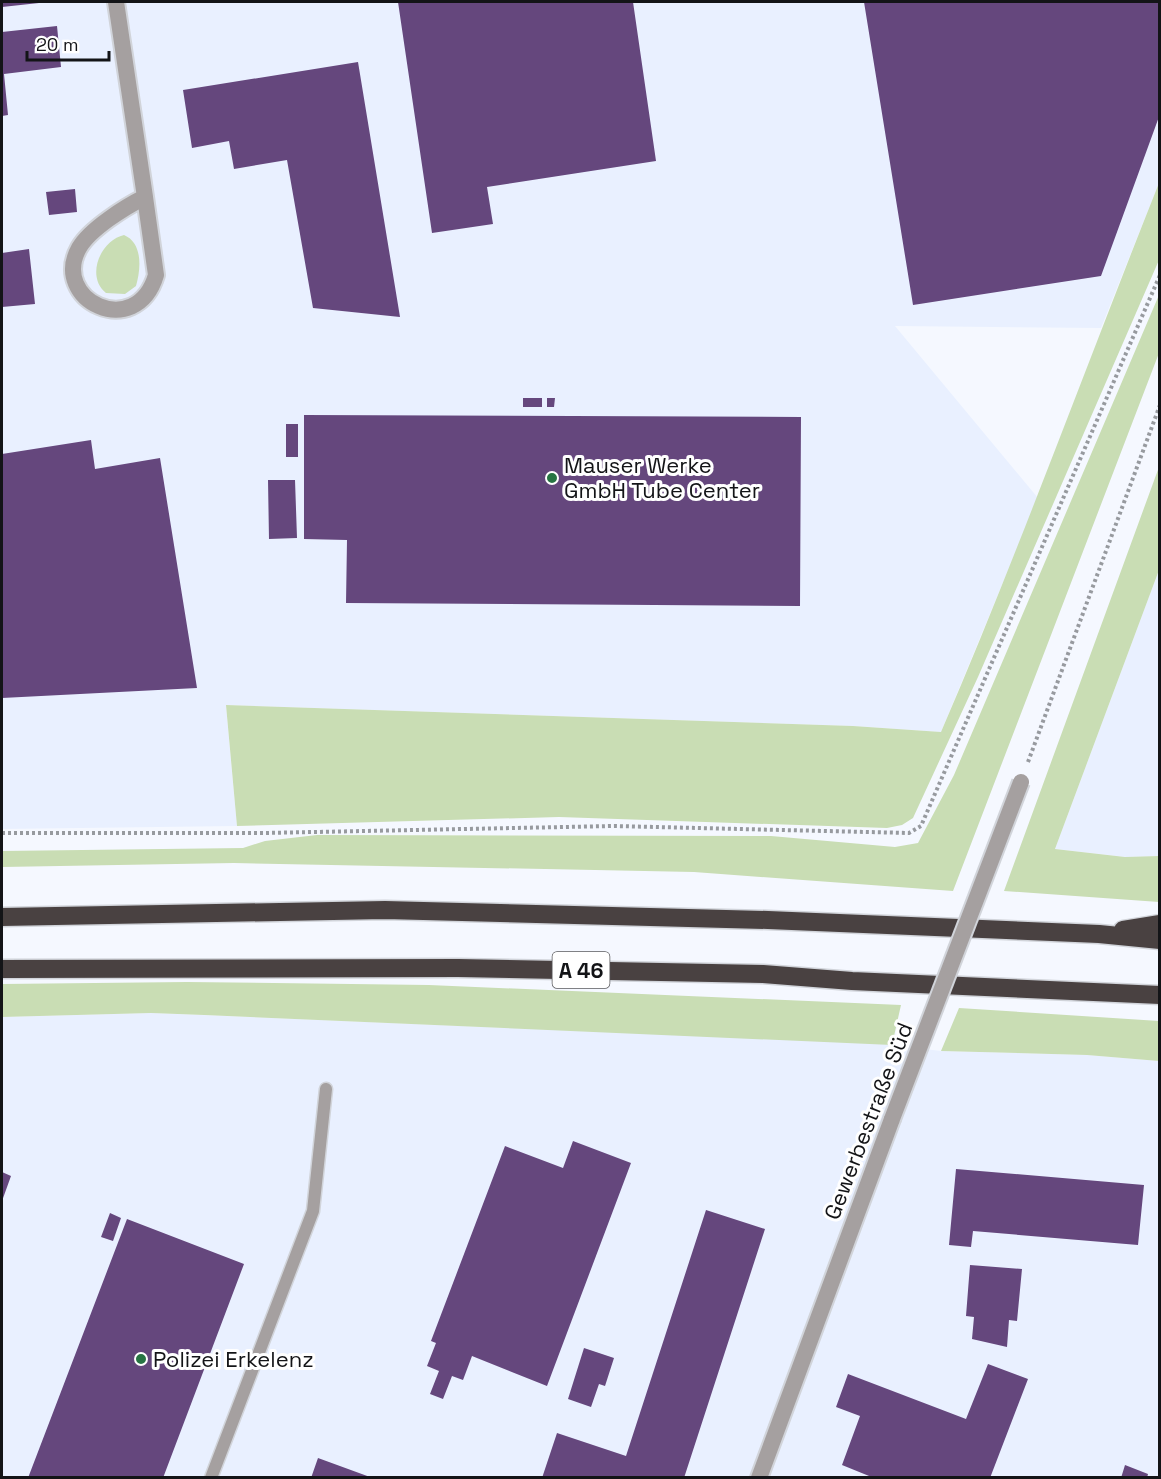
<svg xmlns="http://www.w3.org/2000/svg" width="1161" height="1479" font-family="'Space Grotesk',sans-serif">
  <rect width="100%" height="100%" fill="#f5f8ff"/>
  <!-- built -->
  <path fill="#e9f0ff" d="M2 2H1159V183L1101 328 895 326 1038 498 941 732 853 726 226 705 237 826 2 829Z
    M1159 570V856L1126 857 1055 849Z
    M151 1013 875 1043 941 1051 1087 1055 1159 1061V1477H2V1017Z"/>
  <!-- green -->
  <path fill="#c9ddb4" d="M1159 183V260L978 677 913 818 902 825 887 828 559 817 237 826 226 705 853 726 941 732C1019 551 1086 366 1159 183Z
    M124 235C143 243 141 269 136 286L125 294 106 293C85 276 101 240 124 235Z
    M1159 295V353L953 891 694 872 234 863 2 867V851L243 848 265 841 317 835 771 836 895 847 918 843 954 775Z
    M1159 467V570L1055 849 1125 857 1159 856V902L1004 891Z
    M187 982 429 985 901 1005 892 1045 204 1015 151 1013 2 1017V984Z
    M959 1008 1159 1021V1061L1087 1055 941 1051Z"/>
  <!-- building -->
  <path fill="#65477d" d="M2 2H39V3L2 7Z
    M398 2H633L656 161 487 187 493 224 432 233Z
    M864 2H1160V114L1101 276 913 305Z
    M57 26 61 67 4 74 8 115 2 116V32Z
    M358 62 400 317 313 308 287 160 234 169 229 141 192 148 183 90Z
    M75 189 77 212 49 215 46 192Z
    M29 249 35 304 2 307V253Z
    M523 398H542V407H523Z
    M547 398H555L554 407H547Z
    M304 415 801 417 800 606 346 603 347 540 304 539Z
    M286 424H298V457H286Z
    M91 440 95 469 160 458 197 688 2 698V454Z
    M268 480H295L297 538 269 539Z
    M573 1141 631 1163 547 1386 472 1356 463 1380 452 1376 443 1399 430 1394 439 1371 427 1366 436 1343 431 1341 505 1146 563 1168Z
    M956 1169 1144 1185 1138 1245 973 1231 971 1247 949 1245Z
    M2 1172 11 1176 2 1201Z
    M706 1210 765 1229 684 1478H542L557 1433 626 1456Z
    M110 1213 121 1218 113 1241 101 1237Z
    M127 1219 244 1264 163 1478H28Z
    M970 1265 1022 1269 1017 1321 1009 1320 1007 1347 972 1339 974 1317 966 1316Z
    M584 1348 614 1358 605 1386 599 1384 591 1407 568 1399Z
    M988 1364 1028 1379 990 1478H874L842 1465 860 1416 836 1407 848 1374 966 1419Z
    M318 1458 370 1477V1478H311Z
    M1125 1465 1148 1474 1147 1478H1121Z"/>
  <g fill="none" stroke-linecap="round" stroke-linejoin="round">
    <!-- service casing -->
    <g stroke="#d1d4da" stroke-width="15">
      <path id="service" d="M211 1478 313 1211 326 1089"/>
    </g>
    <!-- minor casing -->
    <g stroke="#d1d4da" stroke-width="20">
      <path id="minor" d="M116 2 145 197C125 207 90 229 79 248 50 300 136 342 156 275L145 197
        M759 1478 892 1119"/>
    </g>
    <!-- motorway casing -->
    <g stroke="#d1d4da" stroke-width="21">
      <path id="motorway" d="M2 917 385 910 768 920 1099 934 1160 940
        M1123 930 1160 924
        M2 969 458 968 763 974 852 981 1160 995"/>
    </g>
    <!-- path -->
    <path stroke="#979a9f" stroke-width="4" stroke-dasharray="3 3" stroke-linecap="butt" d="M1028 762 1160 405
      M2 833H264L614 826 909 833 921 826 1160 275"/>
    <!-- service -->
    <use href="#service" stroke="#a5a0a0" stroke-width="12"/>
    <!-- minor -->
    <use href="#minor" stroke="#a5a0a0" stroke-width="16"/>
    <!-- motorway -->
    <use href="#motorway" stroke="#494141" stroke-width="18"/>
    <!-- minor-bridge casing -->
    <g stroke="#d1d4da" stroke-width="20" stroke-linecap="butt">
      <path id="minor-bridge" d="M892 1119 1021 782"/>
    </g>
    <!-- minor-bridge -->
    <use href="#minor-bridge" stroke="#a5a0a0" stroke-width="16"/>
  </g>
  <!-- markers -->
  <g fill="#277443" stroke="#fff" stroke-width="2">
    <circle cx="552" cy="478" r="6"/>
    <circle cx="141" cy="1359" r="6"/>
  </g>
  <g text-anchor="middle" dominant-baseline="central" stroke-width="6" stroke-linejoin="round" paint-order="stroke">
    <!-- shield labels -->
    <rect fill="#fff" stroke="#5a5a5d" stroke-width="1.5" x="552.5" y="952" width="57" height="36" rx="4.5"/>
    <g font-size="21" font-weight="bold" fill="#131417">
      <text x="581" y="970">A 46</text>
    </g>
    <!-- poi labels -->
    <g font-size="22" fill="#131417" stroke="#fff" text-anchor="start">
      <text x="564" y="465">Mauser Werke<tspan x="564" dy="25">GmbH Tube Center</tspan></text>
      <text x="153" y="1359">Polizei Erkelenz</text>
    </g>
    <!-- street labels -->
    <g font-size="22" fill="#131417" stroke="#fff">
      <text transform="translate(868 1121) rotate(-69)">Gewerbestraße Süd</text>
    </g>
  </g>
  <!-- border -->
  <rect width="1161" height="1479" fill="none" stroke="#131417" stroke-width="6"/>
  <!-- scale -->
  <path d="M27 51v9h82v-9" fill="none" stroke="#131417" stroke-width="3"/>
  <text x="36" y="51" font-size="18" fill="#131417" stroke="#ffffff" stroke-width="4.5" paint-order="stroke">20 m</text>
</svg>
